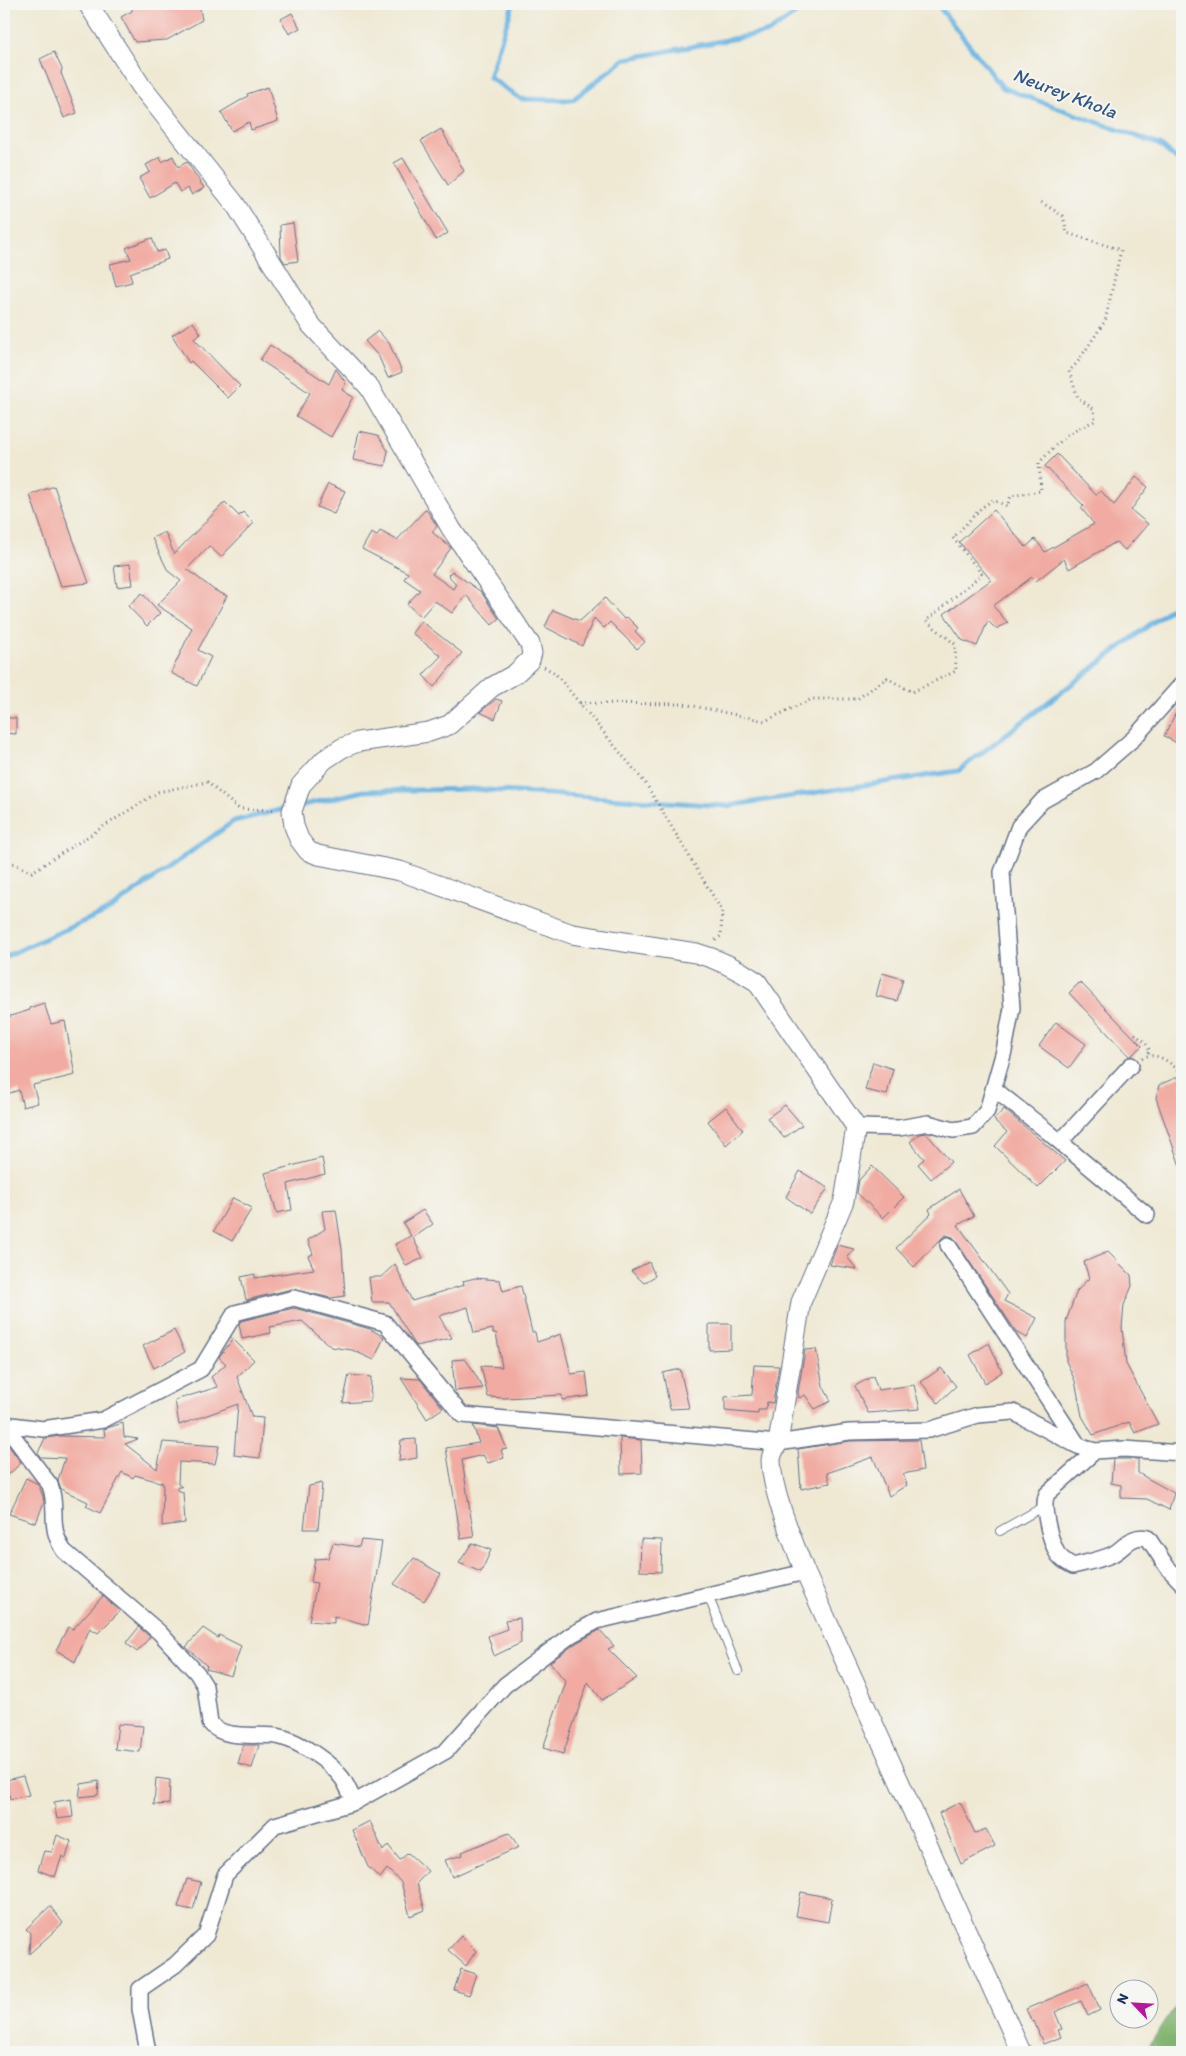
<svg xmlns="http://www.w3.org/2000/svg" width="1186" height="2056" font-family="Itim,sans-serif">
  <rect width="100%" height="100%" fill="#f6f6f2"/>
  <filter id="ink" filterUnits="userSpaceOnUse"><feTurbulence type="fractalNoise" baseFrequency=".02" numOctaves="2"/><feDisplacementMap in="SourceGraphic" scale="10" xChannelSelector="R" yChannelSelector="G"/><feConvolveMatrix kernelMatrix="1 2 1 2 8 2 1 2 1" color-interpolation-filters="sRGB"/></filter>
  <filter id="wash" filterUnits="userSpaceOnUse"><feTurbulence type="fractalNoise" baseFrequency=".0096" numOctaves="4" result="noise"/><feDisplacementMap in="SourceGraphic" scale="20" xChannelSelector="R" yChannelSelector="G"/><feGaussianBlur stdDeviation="1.12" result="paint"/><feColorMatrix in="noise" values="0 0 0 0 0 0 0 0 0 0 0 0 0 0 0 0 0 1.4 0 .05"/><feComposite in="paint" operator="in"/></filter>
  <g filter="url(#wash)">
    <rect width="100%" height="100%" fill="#efe9d4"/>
    <!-- forest -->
    <path fill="#80b470" stroke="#4e7267" d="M1182 1999V2052H1145L1178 2002Z"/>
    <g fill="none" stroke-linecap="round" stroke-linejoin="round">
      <!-- stream -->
      <path stroke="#69b4e2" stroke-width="5" d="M513 4 489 77 521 99 572 100 625 59 769 32 810 4
        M937 4 1003 88 1160 145 1182 164
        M299 806 364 791 473 789 727 806 958 771 1182 600
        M4 957 109 910 234 821 288 808"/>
    </g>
    <g id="blocks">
      <!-- building -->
      <path fill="#f1aba2" d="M132 4H199L202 20 167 40 135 42 121 17 132 11Z
        M292 13 300 28 289 34 281 19Z
        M54 52 62 69 61 73 77 113 64 118 40 59Z
        M268 87 278 121 251 130 249 122 232 131 221 112 248 96 247 94Z
        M441 129 464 171 448 185 421 141Z
        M173 156 178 167 187 162 204 188 192 195 188 188 180 192 175 183 150 198 139 178 150 172 146 165 160 157 162 162Z
        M403 158 448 233 436 240 394 163Z
        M293 223 298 261 285 263 281 257 280 225Z
        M152 238 157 252 165 250 168 259 130 273 132 282 116 286 110 264 131 259 126 248Z
        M193 322 201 334 194 339 240 386 228 398 191 361 189 363 172 335Z
        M378 331 389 343 402 372 388 378 379 357 365 341Z
        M270 345 329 384 336 369 346 383 342 390 353 397 331 437 296 416 310 393 260 360Z
        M359 431 378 435 388 451 385 466 353 460Z
        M1057 454 1096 495 1101 491 1114 505 1136 477 1148 487 1131 510 1148 524 1125 550 1116 542 1069 569 1064 559 1036 581 1032 577 993 606 1008 623 996 629 988 621 977 646 962 640 944 614 991 580 959 542 994 510 1026 547 1035 539 1045 552 1094 524 1081 508 1084 506 1045 466Z
        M328 484 345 491 334 514 317 507Z
        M54 486 89 583 61 586 30 495Z
        M225 502 239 516 243 512 254 523 221 557 209 546 187 569 214 590 227 596 198 650 211 657 197 686 171 673 192 628 157 605 181 581 168 571 152 538 165 532 174 554Z
        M426 509 437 526 432 532 451 548 432 574 453 589 456 584 448 575 452 571 481 592 499 619 492 625 466 595 452 613 435 601 421 617 407 604 420 590 404 579 408 573 362 549 371 533 377 536 380 531 397 540Z
        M130 564 133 585 117 587 114 566Z
        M142 593 160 613 147 626 128 606Z
        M605 598 624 619 627 617 638 628 635 631 645 642 637 649 610 622 604 628 594 618 582 646 545 627 553 610 580 621Z
        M421 621 462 653 434 687 423 675 441 656 412 633Z
        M496 699 502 701 495 719 480 712Z
        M1182 701V746L1164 736Z
        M4 718H16V734L4 733Z
        M882 973 903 979 897 1001 876 996Z
        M1080 982 1142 1046 1131 1056H1129L1069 993Z
        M44 1003 51 1024 65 1021 75 1075 33 1085 38 1103 23 1107 19 1090 4 1095V1018L30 1010 29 1008Z
        M1056 1022 1086 1044 1069 1068 1039 1046Z
        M873 1062 893 1069 887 1095 865 1090Z
        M1182 1075V1166H1180L1156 1098 1159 1085Z
        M785 1105 802 1125 784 1138 767 1118Z
        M726 1107 743 1130 726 1145 708 1121Z
        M1004 1109 1065 1161 1038 1188 995 1146 1007 1132 994 1120Z
        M926 1133 951 1162 931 1179 918 1164 924 1159 910 1142 919 1134Z
        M322 1158 325 1174 288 1184 292 1210 277 1213 265 1173Z
        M872 1166 904 1197 883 1218 857 1193 859 1180Z
        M800 1171 828 1188 810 1214 786 1197Z
        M959 1189 974 1216 958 1225 1008 1294 1004 1301 1037 1318 1027 1338 1017 1333 953 1237 946 1235 943 1237 914 1267 896 1248 931 1214 929 1209Z
        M233 1198 252 1208 232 1241 214 1231Z
        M336 1210 342 1249 345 1296 331 1298 292 1289 246 1300 241 1277 255 1274V1278L314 1269 308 1256 313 1254 308 1240 325 1229 322 1211Z
        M423 1210 433 1224 413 1238 423 1258 406 1266 395 1244 411 1236 403 1223Z
        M837 1245 854 1249 847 1257 857 1269 830 1265Z
        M1108 1252 1131 1275 1132 1286 1124 1305 1122 1328 1126 1364 1158 1424 1135 1433 1129 1422 1093 1435 1082 1416 1075 1381 1066 1361V1321L1077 1291 1089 1278 1084 1262Z
        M649 1262 655 1276 644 1283 631 1271Z
        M395 1264 412 1301 464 1285 463 1281 475 1278 500 1280 503 1291 521 1286 532 1332H535L537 1342 561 1334 571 1374 586 1372 589 1396 562 1400V1395L505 1398 488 1397 481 1366 502 1367 496 1333H493V1329L474 1333 468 1307 439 1316 452 1338 416 1346 389 1302H372L369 1277H381Z
        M294 1308 370 1329 384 1337 374 1360 352 1350 331 1347 302 1321 270 1327 271 1333 242 1339 239 1324 241 1321Z
        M709 1324H731V1349L709 1350Z
        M174 1330 185 1352 154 1368 143 1346Z
        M233 1339 254 1360 237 1377 252 1417 263 1418 260 1458 234 1455 238 1404 179 1425 175 1400 218 1387 211 1377 226 1364 219 1357Z
        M989 1343 1002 1372 985 1383 970 1355Z
        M816 1349 823 1386 831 1401 815 1409 805 1395 799 1398 798 1392 805 1350Z
        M465 1359 471 1367 483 1388 455 1391 452 1360Z
        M754 1365 779 1366 773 1403 767 1402 766 1410H758V1414L725 1411V1397L752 1395Z
        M941 1368 956 1386 938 1403 921 1382Z
        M680 1369 689 1408 670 1409 663 1373Z
        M349 1375 371 1377 370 1401 343 1403Z
        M873 1376 878 1390 914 1385 920 1409 868 1413 855 1386Z
        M401 1378 420 1379 443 1408 427 1419Z
        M123 1423 124 1437 138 1439 125 1444 157 1469 163 1442 219 1446 215 1464 179 1462 178 1484 182 1487H177V1490L183 1492 185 1523 162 1526 163 1483 135 1475 133 1478 122 1472 100 1513 86 1506 88 1502 61 1489 58 1480 65 1458 40 1457 38 1453 45 1438 61 1436 105 1437 104 1429Z
        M473 1425 498 1428 507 1449 501 1450 504 1458 488 1463 483 1455 462 1460 474 1537 461 1539 446 1448 479 1443Z
        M620 1438 641 1440 642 1473 621 1474Z
        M4 1439 21 1463 4 1479Z
        M416 1439 417 1458 399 1461 401 1440Z
        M919 1440 923 1470 903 1474 907 1485 889 1496 873 1457 827 1473 830 1483 801 1489 798 1449 850 1441Z
        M1113 1459H1138V1473L1174 1493 1169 1510 1147 1499 1121 1498V1485L1111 1483Z
        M26 1478 38 1484 43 1496 44 1502 36 1523 9 1514Z
        M322 1483 318 1529H304L309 1486Z
        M641 1539 662 1540 661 1572 640 1571Z
        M361 1540 382 1542 368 1625 334 1616V1623L309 1621 317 1583 311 1582 315 1559 328 1558 333 1543 359 1547Z
        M472 1543 491 1550 481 1572 459 1563Z
        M414 1558 441 1574 424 1601 394 1584Z
        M103 1596 120 1611 98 1633 90 1628 75 1662 56 1650 68 1627 73 1629Z
        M520 1618 521 1643 494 1656 488 1636 507 1629 505 1620Z
        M139 1627 150 1637 137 1652 126 1643Z
        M203 1628 218 1638 219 1635 241 1646 231 1676 206 1669 207 1666 186 1647Z
        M600 1630 614 1646 608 1649 637 1678 602 1700 588 1682 563 1754 543 1748 566 1682 550 1662 576 1643Z
        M118 1724 143 1726 140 1752 115 1749Z
        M243 1745H259L252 1768 238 1764Z
        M23 1776 29 1795 10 1799 6 1780Z
        M156 1778 170 1780 169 1804 154 1805Z
        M99 1781 98 1795 79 1797 81 1784Z
        M71 1799 73 1817 57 1819 54 1802Z
        M960 1802 975 1833 986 1829 995 1846 961 1864 939 1813Z
        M370 1821 383 1851 388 1845 400 1860 408 1853 428 1871 417 1883 425 1910 410 1916 401 1882 387 1869 380 1878 368 1867 352 1830Z
        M509 1833 519 1847 452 1877 445 1860 463 1855 462 1852Z
        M57 1835 71 1841 66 1858 62 1856 55 1877 38 1870 44 1851 52 1852Z
        M187 1879 201 1882 193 1910 178 1907Z
        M801 1892 832 1898 828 1922 796 1916Z
        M50 1906 63 1923 29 1954 30 1933 26 1929Z
        M461 1936 476 1951 466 1966 448 1950Z
        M461 1969 476 1974 469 1995 454 1990Z
        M1088 1983 1100 2010 1088 2016 1081 2001 1055 2012 1062 2029 1058 2030 1061 2037 1043 2044 1034 2021 1032 2022 1026 2009Z"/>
    </g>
  </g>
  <g filter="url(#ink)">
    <use href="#blocks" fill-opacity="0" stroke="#657087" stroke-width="1"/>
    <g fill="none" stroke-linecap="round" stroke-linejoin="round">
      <!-- service casing -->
      <g stroke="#657087" stroke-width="10">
        <path id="service" d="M1000 1531 1043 1507
          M708 1595 738 1671"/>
      </g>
      <!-- minor casing -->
      <g stroke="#657087" stroke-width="18">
        <path id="minor" d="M994 1089 1047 1131 1147 1215
          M856 1127 899 1128 928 1123 953 1130 973 1127 987 1111 1004 1051 1012 1008 1002 872 1019 826 1042 801 1096 771 1134 738 1182 684
          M1060 1142 1131 1065
          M948 1245 1078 1445
          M4 1424 43 1429 103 1420 201 1369 235 1313 294 1298 385 1323 462 1415 778 1443 849 1432 929 1430 978 1415 1013 1412 1078 1446 1095 1451 1124 1449 1182 1453
          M4 1424 50 1485C59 1510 47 1525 64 1551L159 1632 197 1673 205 1686 210 1723C225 1742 260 1732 281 1737 300 1742 330 1762 342 1778 347 1785 350 1794 355 1802
          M1095 1451 1047 1494C1041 1506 1050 1538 1056 1551 1059 1558 1066 1562 1073 1566 1085 1563 1099 1560 1111 1555 1125 1549 1129 1534 1148 1538L1167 1567 1182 1583
          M148 2052 140 2009V1989L175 1965 206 1935 225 1875 275 1825 355 1802 446 1751 505 1685 571 1635 597 1621 805 1572"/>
      </g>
      <!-- tertiary casing -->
      <g stroke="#657087" stroke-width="21">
        <path id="tertiary" d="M88 4 141 86 235 204 310 324 369 387 452 530 530 644 532 653 530 660 515 674 492 687 449 725 429 732 358 742 342 748 324 760 301 785 292 811 294 826 299 839 308 851 318 855 400 871 572 934 696 953C718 959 738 969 757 982L856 1127 844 1201 801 1302 778 1443C775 1448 771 1454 771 1461 772 1493 793 1541 805 1572L1021 2052"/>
      </g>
      <!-- path -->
      <path stroke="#657087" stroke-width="3" stroke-dasharray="1 4" stroke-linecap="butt" d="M544 667 555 673 646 784 722 911 721 936 714 941
        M580 703 684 704 765 721 812 699H857L887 678 912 692 956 671 955 644 926 621 982 574 953 538 981 508 993 500 1007 506 1011 496 1041 491 1039 463C1056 444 1071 430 1095 421L1094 409 1078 398 1069 371 1077 363 1105 321 1121 250 1067 233 1063 216 1041 202
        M4 859 32 872 158 792 207 782 239 809 277 810
        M1135 1034 1145 1042 1150 1051 1146 1056
        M1142 1058C1157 1050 1173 1064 1182 1075"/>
      <!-- service -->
      <use href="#service" stroke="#fff" stroke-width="8"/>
      <!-- minor -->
      <use href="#minor" stroke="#fff" stroke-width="15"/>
      <!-- tertiary -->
      <use href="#tertiary" stroke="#fff" stroke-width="19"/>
    </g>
  </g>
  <g text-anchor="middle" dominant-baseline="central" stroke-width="4" stroke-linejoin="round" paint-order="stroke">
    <!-- water labels -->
    <g font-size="19" font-style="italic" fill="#325786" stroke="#f6f6f2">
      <text transform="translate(1065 93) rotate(21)">Neurey Khola</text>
    </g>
  </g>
  <!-- margin -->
  <rect width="1186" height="2056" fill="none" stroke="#f6f6f2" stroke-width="20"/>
  <!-- north arrow -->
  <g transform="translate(1134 2004) rotate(295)"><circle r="24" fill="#f6f6f2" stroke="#9ea6b7"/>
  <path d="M0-4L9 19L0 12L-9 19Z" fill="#b5179e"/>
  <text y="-8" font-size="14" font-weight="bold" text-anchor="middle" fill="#1b2f5e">N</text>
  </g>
</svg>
